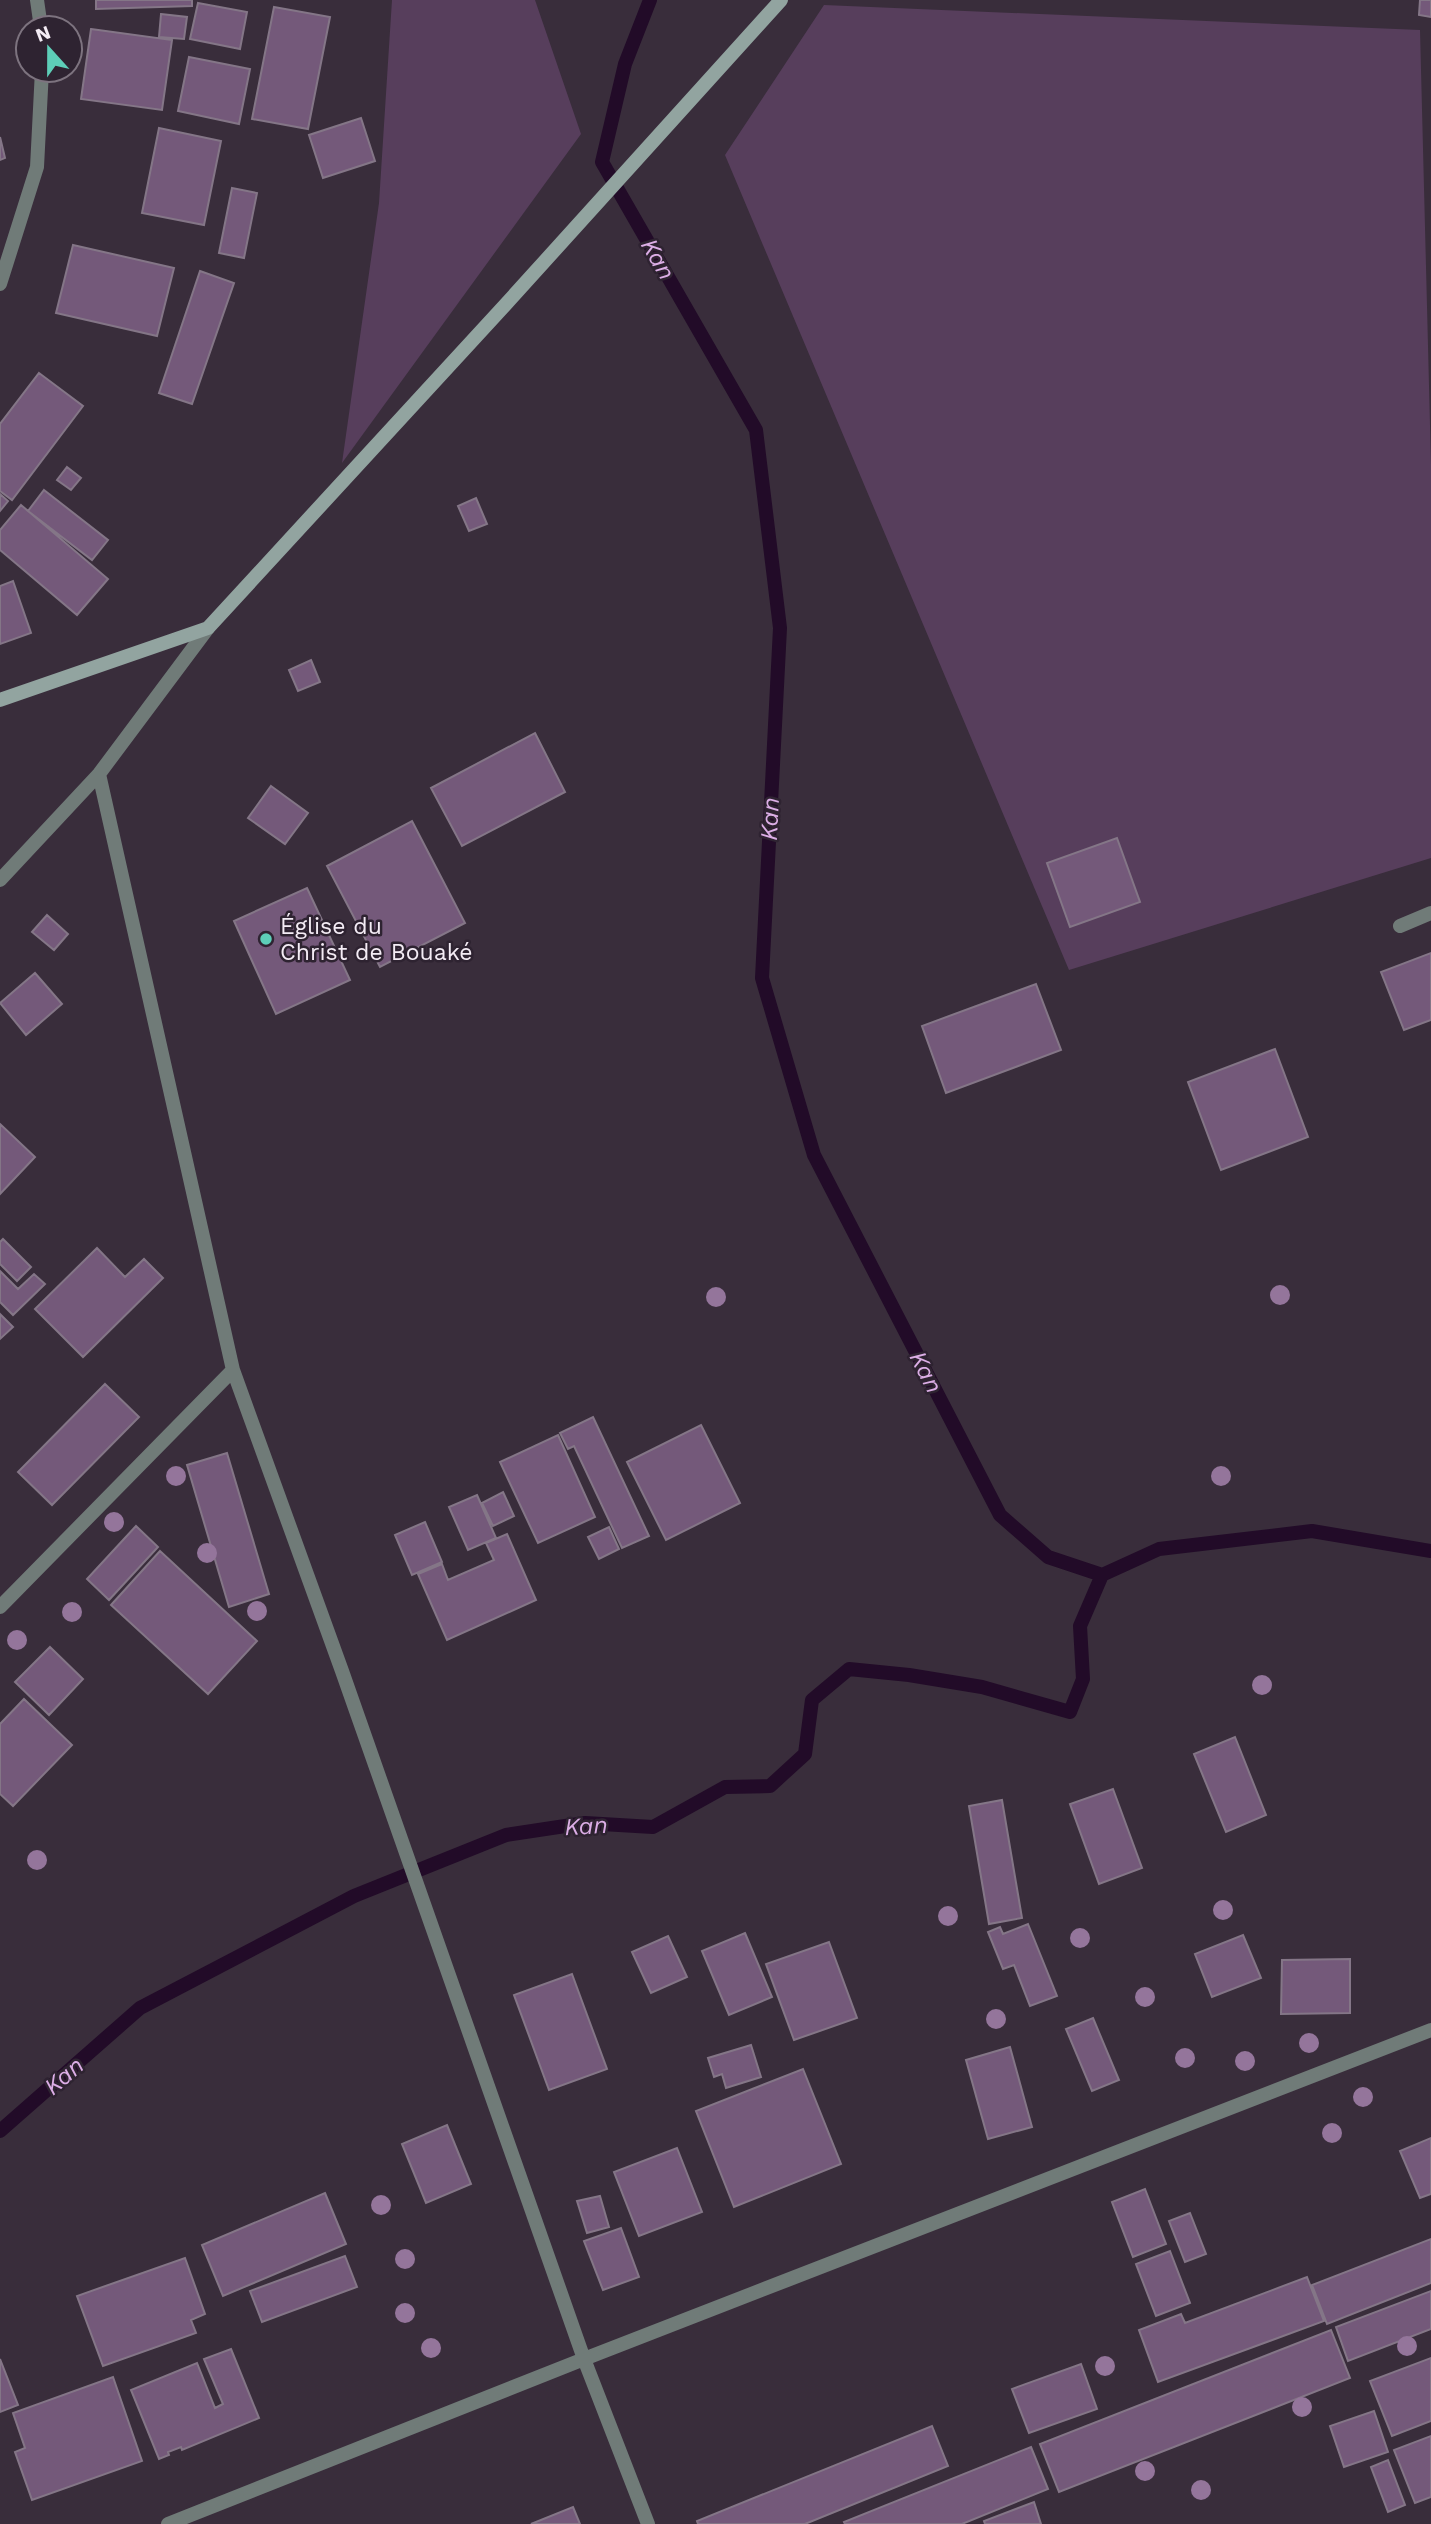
<svg xmlns="http://www.w3.org/2000/svg" width="1431" height="2524" font-family="'Work Sans',sans-serif">
  <rect width="100%" height="100%" fill="#392d3b"/>
  <!-- green -->
  <path fill="#573e5c" d="M392 0H535L581 134 342 463 379 203Z
    M824 5 1420 30 1431 464V858L1069 970 725 155Z"/>
  <g fill="none" stroke-linecap="round" stroke-linejoin="round">
    <!-- stream -->
    <path stroke="#220b28" stroke-width="14" d="M650 0 625 64 602 162 756 430 780 628 762 978 814 1155 1000 1515 1048 1557 1102 1575
      M0 2131 140 2008 354 1896 506 1835 585 1823 653 1827 725 1787 770 1786 805 1754 812 1700 849 1669 909 1675 982 1687 1070 1712 1083 1679 1080 1626 1102 1575 1159 1549 1312 1531 1431 1551"/>
  </g>
  <!-- building -->
  <path fill="#74597a" stroke="#847687" stroke-width="2" d="M96 0H192V6L96 9Z
    M1420 0H1431V17L1419 15Z
    M198 3 247 12 240 49 190 39Z
    M274 7 330 17 308 129 252 119Z
    M161 14 187 17 184 39 159 37Z
    M91 29 172 40 162 110 81 99Z
    M189 57 250 69 239 124 178 111Z
    M361 118 375 161 323 178 309 135Z
    M159 128 221 141 204 225 142 213Z
    M0 137 5 158 0 160Z
    M232 188 257 193 244 258 219 253Z
    M73 245 174 268 157 336 56 313Z
    M200 271 234 283 192 404 159 393Z
    M39 373 83 406 12 500 0 491V424Z
    M67 467 81 478 71 490 57 480Z
    M44 490 108 540 92 560 28 511Z
    M0 494 8 501 0 511Z
    M476 498 487 524 469 531 458 506Z
    M21 505 108 579 77 615 0 550V530Z
    M13 581 31 633 0 644V586Z
    M311 660 320 682 298 691 289 670Z
    M535 733 565 792 462 846 431 788Z
    M271 786 308 813 285 844 248 818Z
    M412 821 465 923 380 967 327 866Z
    M1117 838 1140 902 1070 927 1047 863Z
    M307 888 350 980 276 1014 234 921Z
    M47 915 68 934 54 950 32 932Z
    M1431 953V1020L1404 1030 1381 972Z
    M35 973 62 1004 26 1035 0 1003Z
    M1036 984 1061 1050 946 1093 922 1026Z
    M1275 1049 1308 1137 1221 1170 1188 1082Z
    M0 1124 35 1157 0 1194Z
    M3 1239 31 1267 17 1281 0 1264V1242Z
    M97 1248 125 1277 144 1259 163 1278 83 1357 35 1309Z
    M0 1271 18 1289 34 1274 45 1284 13 1315 0 1302Z
    M0 1314 13 1327 0 1339Z
    M105 1384 139 1417 52 1505 18 1472Z
    M593 1417 649 1536 622 1548 574 1446 568 1449 560 1433Z
    M701 1425 740 1503 666 1540 627 1462Z
    M558 1435 595 1517 538 1543 500 1462Z
    M227 1453 269 1594 229 1607 187 1465Z
    M503 1492 514 1516 493 1526 482 1503Z
    M477 1495 496 1538 468 1550 449 1507Z
    M425 1522 442 1562 412 1575 395 1535Z
    M136 1526 158 1547 109 1600 87 1579Z
    M609 1527 619 1549 599 1559 588 1537Z
    M507 1534 536 1600 447 1640 418 1574 442 1564 448 1580 494 1560 486 1543Z
    M160 1551 257 1641 208 1694 111 1605Z
    M50 1647 83 1679 49 1715 15 1682Z
    M24 1699 72 1745 13 1806 0 1794V1724Z
    M1235 1737 1266 1815 1226 1832 1194 1754Z
    M1113 1789 1142 1868 1099 1884 1070 1804Z
    M1002 1800 1022 1918 989 1924 969 1806Z
    M1028 1924 1057 1996 1030 2006 1014 1965 1003 1969 988 1932 1000 1927 1003 1934Z
    M745 1933 772 1997 729 2015 702 1951Z
    M1243 1935 1261 1978 1212 1997 1195 1954Z
    M668 1936 687 1977 651 1993 632 1952Z
    M829 1942 857 2018 794 2040 766 1964Z
    M1350 1959V2013L1281 2014 1282 1960Z
    M572 1974 607 2069 549 2090 514 1995Z
    M1093 2018 1119 2080 1092 2091 1066 2029Z
    M751 2045 761 2077 726 2088 722 2074 714 2077 708 2058Z
    M1010 2047 1032 2127 988 2139 966 2060Z
    M803 2069 841 2164 734 2207 696 2111Z
    M447 2125 471 2184 426 2203 402 2144Z
    M1431 2138V2194L1420 2198 1400 2151Z
    M677 2148 702 2212 639 2236 614 2172Z
    M1145 2189 1166 2244 1133 2257 1112 2202Z
    M325 2193 346 2244 223 2296 202 2245Z
    M600 2196 609 2227 587 2233 577 2201Z
    M1190 2213 1206 2254 1185 2262 1169 2221Z
    M621 2228 639 2277 603 2290 584 2241Z
    M1431 2239V2283L1327 2324 1312 2285Z
    M1170 2251 1190 2303 1156 2316 1136 2264Z
    M345 2256 357 2287 262 2322 250 2291Z
    M185 2258 205 2314 191 2320 196 2333 103 2366 77 2296Z
    M1307 2277 1324 2321 1158 2382 1139 2330 1181 2314 1185 2323Z
    M1431 2291V2329L1348 2361 1336 2327Z
    M1331 2330 1350 2378 1059 2492 1040 2444Z
    M231 2349 259 2418 182 2450 181 2447 168 2452 169 2455 159 2459 131 2390 197 2363 215 2408 223 2404 204 2359Z
    M1431 2358V2421L1392 2436 1370 2381Z
    M0 2359 18 2405 0 2412Z
    M1081 2364 1097 2409 1029 2433 1012 2389Z
    M113 2377 142 2461 32 2500 15 2452 25 2448 13 2413Z
    M1374 2411 1388 2452 1344 2467 1330 2426Z
    M932 2426 948 2466 805 2524H698L697 2521Z
    M1431 2436V2497L1415 2503 1394 2450Z
    M1031 2447 1048 2489 962 2524H845L844 2522Z
    M1388 2460 1405 2505 1388 2512 1371 2467Z
    M1034 2502 1041 2524H985L984 2521Z
    M573 2507 580 2524H531Z"/>
  <g fill="none" stroke-linecap="round" stroke-linejoin="round">
    <!-- street -->
    <path stroke="#707b78" stroke-width="14" d="M37 0 41 28
      M0 284 37 167 42 70
      M99 774 233 1370 342 1671 584 2359 648 2524
      M0 880 99 774 208 628
      M1400 926 1431 913
      M0 1607 233 1370
      M168 2524 584 2359 1431 2030"/>
    <!-- secondary -->
    <path stroke="#92a4a0" stroke-width="14" d="M0 700 208 628 506 304 781 0"/>
  </g>
  <!-- trees -->
  <g fill="#94759b">
    <circle cx="1280" cy="1295" r="10"/>
    <circle cx="716" cy="1297" r="10"/>
    <circle cx="176" cy="1476" r="10"/>
    <circle cx="1221" cy="1476" r="10"/>
    <circle cx="114" cy="1522" r="10"/>
    <circle cx="207" cy="1553" r="10"/>
    <circle cx="257" cy="1611" r="10"/>
    <circle cx="72" cy="1612" r="10"/>
    <circle cx="17" cy="1640" r="10"/>
    <circle cx="1262" cy="1685" r="10"/>
    <circle cx="37" cy="1860" r="10"/>
    <circle cx="1223" cy="1910" r="10"/>
    <circle cx="948" cy="1916" r="10"/>
    <circle cx="1080" cy="1938" r="10"/>
    <circle cx="1145" cy="1997" r="10"/>
    <circle cx="996" cy="2019" r="10"/>
    <circle cx="1309" cy="2043" r="10"/>
    <circle cx="1185" cy="2058" r="10"/>
    <circle cx="1245" cy="2061" r="10"/>
    <circle cx="1363" cy="2097" r="10"/>
    <circle cx="1332" cy="2133" r="10"/>
    <circle cx="381" cy="2205" r="10"/>
    <circle cx="405" cy="2259" r="10"/>
    <circle cx="405" cy="2313" r="10"/>
    <circle cx="1407" cy="2346" r="10"/>
    <circle cx="431" cy="2348" r="10"/>
    <circle cx="1105" cy="2366" r="10"/>
    <circle cx="1302" cy="2407" r="10"/>
    <circle cx="1145" cy="2471" r="10"/>
    <circle cx="1201" cy="2490" r="10"/>
  </g>
  <!-- markers -->
  <circle fill="#5dceb8" stroke="#2e2331" stroke-width="2.5" cx="266" cy="939" r="7"/>
  <g text-anchor="middle" dominant-baseline="central" stroke-width="5" stroke-linejoin="round" paint-order="stroke">
    <!-- poi labels -->
    <g font-size="23" fill="#f4ecf5" stroke="#2e2331" text-anchor="start">
      <text x="280" y="926">Église du<tspan x="280" dy="26">Christ de Bouaké</tspan></text>
    </g>
    <!-- water labels -->
    <g font-size="24" font-style="italic" fill="#dcaee6" stroke="#2e2331">
      <text transform="translate(658 259) rotate(60)">Kan</text>
      <text transform="translate(770 819) rotate(-87)">Kan</text>
      <text transform="translate(926 1372) rotate(63)">Kan</text>
      <text transform="translate(586 1826) rotate(-3)">Kan</text>
      <text transform="translate(64 2076) rotate(-41)">Kan</text>
    </g>
  </g>
  <!-- north arrow -->
  <g transform="translate(49 49) rotate(339)"><circle r="33" fill="#2e2331" stroke="#7d737f" stroke-width="2"/>
  <path d="M0-5L12 26L0 18L-12 26Z" fill="#5dceb8"/>
  <text y="-10" font-size="19" font-weight="bold" text-anchor="middle" fill="#f4ecf5">N</text>
  </g>
</svg>
